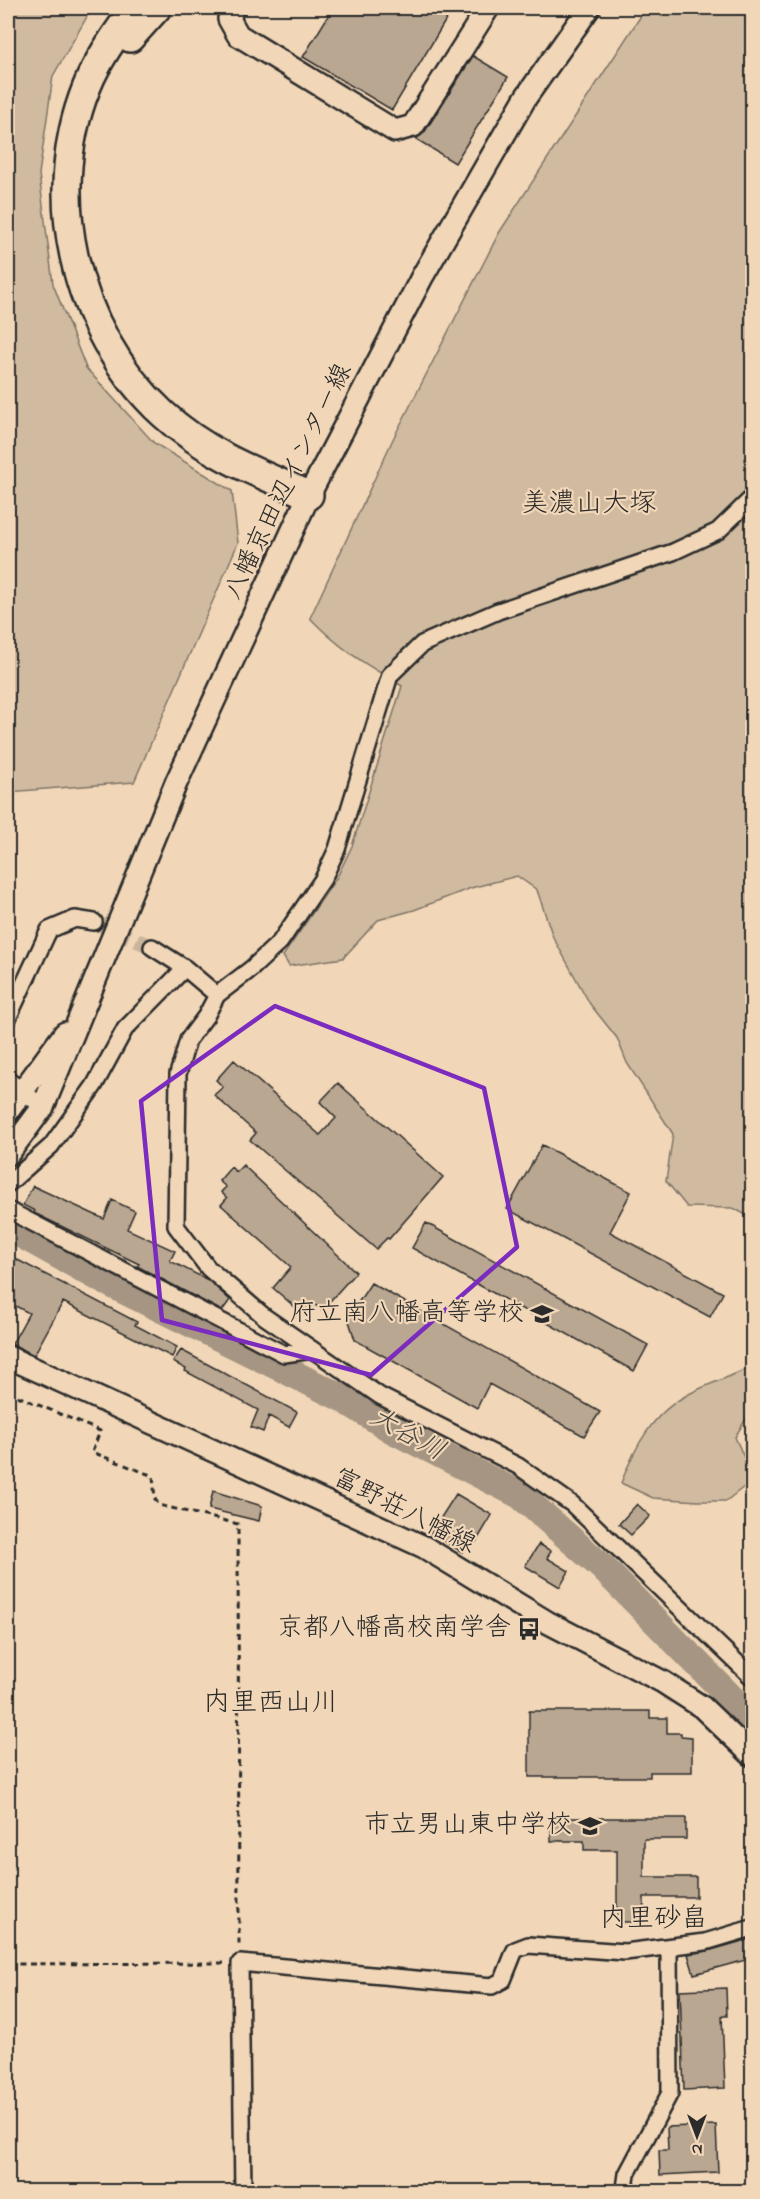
<svg xmlns="http://www.w3.org/2000/svg" width="760" height="2199" font-family="'Indie Flower','Klee One',sans-serif">
  <rect width="100%" height="100%" fill="#f1d7b8"/>
  <filter id="ink" filterUnits="userSpaceOnUse"><feTurbulence type="fractalNoise" baseFrequency=".0167" numOctaves="2"/><feDisplacementMap in="SourceGraphic" scale="12" xChannelSelector="R" yChannelSelector="G"/><feConvolveMatrix kernelMatrix="1 2 1 2 8 2 1 2 1" color-interpolation-filters="sRGB"/></filter>
  <g filter="url(#ink)">
    <!-- green -->
    <path fill="#d0bba0" stroke="#7e7366" stroke-width="1.5" d="M8 8H92L53 76 39 174 53 284 86 368 154 443 232 491 238 543 134 782 8 792Z
      M646 8H752V31L749 40 752 42V1218L733 1208 687 1207 666 1181 673 1134 627 1063 617 1038 590 1004 553 937 537 890 517 876 471 888 414 910 378 920 343 958 289 966 283 956 337 877 352 846 402 686C365 664 341 650 310 618L393 439 499 233Z
      M752 1366V1409L735 1437 746 1462 749 1483 726 1501H698L653 1498 621 1483C635 1447 652 1413 689 1394 709 1383 732 1377 752 1366Z"/>
    <g fill="none" stroke-linecap="round" stroke-linejoin="round">
      <!-- river -->
      <path stroke="#a59582" stroke-width="28" d="M8 1227 107 1282 342 1398 391 1429 520 1495 601 1566 752 1719"/>
    </g>
    <!-- building -->
    <path fill="#baa791" stroke="#2b2b2b" stroke-width="1.5" d="M333 8H453L392 110 303 57Z
      M473 56 508 77 455 163 416 139 424 133Z
      M234 1060 320 1135 336 1118 320 1102 338 1083 443 1177 389 1239 387 1238 376 1249 250 1140 256 1133 214 1095 223 1087 216 1080Z
      M542 1145 631 1192 610 1232 723 1293 710 1317 507 1209Z
      M243 1165 356 1272 322 1310 314 1304 304 1315 273 1288 291 1267 221 1205 227 1198 221 1192 226 1187 219 1181 231 1167 236 1172Z
      M33 1186 104 1219 112 1200 135 1211 127 1229 175 1251 170 1261 208 1280 230 1300 222 1311 137 1266 139 1264 34 1213 35 1211 23 1205Z
      M426 1223 648 1345 634 1371 412 1248Z
      M8 1255 137 1322 135 1325 177 1347 172 1357 63 1302 34 1355 12 1344 29 1313 8 1302Z
      M371 1283 600 1412 584 1436 489 1384 477 1408 355 1340 348 1318Z
      M181 1350 297 1412 289 1427 269 1416 263 1432 251 1427 258 1410 185 1371 186 1369 173 1362Z
      M213 1491 262 1506 259 1521 209 1509Z
      M456 1494 492 1515 476 1542 470 1539 462 1552 431 1533Z
      M637 1504 650 1516 631 1535 619 1524Z
      M539 1544 551 1551 547 1558 569 1571 560 1587 525 1566Z
      M529 1711H650V1718H667V1733H681V1736L692 1737V1772H650V1777H529Z
      M551 1818H686V1839H644V1877H696V1897H644V1922H617V1850H584V1841H551Z
      M753 1938V1958L694 1974 688 1954 708 1951Z
      M726 1988 727 2016H722L725 2088 684 2090 680 1990Z
      M716 2125 718 2172 660 2175 659 2150H668L667 2127Z"/>
    <g fill="none" stroke-linecap="round" stroke-linejoin="round">
      <!-- street-tunnel -->
      <path stroke="#c9b59c" stroke-width="15" stroke-dasharray="15 8" stroke-linecap="butt" d="M94 922 152 947"/>
      <!-- street casing -->
      <g stroke="#2b2b2b" stroke-width="20">
        <path id="street" d="M752 498 718 531 673 552 498 611 422 644 390 675 337 849 323 879 280 942 251 969 217 995 206 1016 188 1040 178 1074 176 1226 208 1268 265 1317 380 1396 518 1466 572 1504 752 1677
          M152 947 185 968 217 995
          M8 1018 49 930 75 919 94 922
          M8 1080 43 1107
          M8 1184 51 1146 94 1086 125 1029 185 968
          M8 1210 284 1354 313 1350
          M243 2192 240 1963 492 1986 503 1980 515 1950 528 1945 625 1952 705 1942 752 1928
          M629 2192 625 2188 627 2174 670 2093 669 1948"/>
      </g>
      <!-- secondary casing -->
      <g stroke="#2b2b2b" stroke-width="26">
        <path id="secondary" d="M233 8 229 19 238 35 395 131 413 126 488 8
          M8 1111 65 1033
          M8 1154 43 1107 176 783 309 495 422 277 526 97 589 8
          M8 1357 424 1547 547 1622 663 1682 702 1707 752 1755"/>
      </g>
      <!-- highway casing -->
      <g stroke="#2b2b2b" stroke-width="32">
        <path id="highway" d="M135 8C119 30 103 52 91 77 40 189 73 331 163 414 205 453 257 473 309 495
          M130 38 157 8"/>
      </g>
      <!-- path -->
      <path stroke="#2b2b2b" stroke-width="3" stroke-dasharray="6 4.5" stroke-linecap="butt" d="M8 1392 100 1431 92 1452 153 1476 155 1499 159 1505 238 1524 239 1947
        M8 1964 225 1963"/>
      <!-- street -->
      <use href="#street" stroke="#f1d7b8" stroke-width="15"/>
      <!-- secondary -->
      <use href="#secondary" stroke="#f1d7b8" stroke-width="21"/>
      <!-- highway -->
      <use href="#highway" stroke="#f1d7b8" stroke-width="27"/>
    </g>
  </g>
  <!-- marked area -->
  <path fill="none" stroke="#7b2cbf" stroke-width="4.5" stroke-linejoin="round" d="M275 1006 484 1088 517 1247 371 1375 162 1320 141 1101Z"/>
  <!-- icons -->
  <defs>
    <g id="school-bare" transform="scale(1.8)"><path d="M0-5L7-2L0 1L-7-2ZM-4 1L0 2.5L4 1V4Q0 6-4 4Z" fill="#2b2b2b" stroke="#f1d7b8" stroke-width="2.5" paint-order="stroke"/></g>
    <g id="bus-bare" transform="scale(1.8)"><path d="M-5-6H5V4H4V6H2V4H-2V6H-4V4H-5ZM-3.5-4V0h7V-4ZM-3.5 1.2v1.5H-2V1.2ZM2 1.2v1.5H3.5V1.2Z" fill="#2b2b2b" stroke="#f1d7b8" stroke-width="2.5" paint-order="stroke"/></g>
  </defs>
  <g fill-rule="evenodd">
    <use href="#school-bare" x="542" y="1314"/>
    <use href="#bus-bare" x="529" y="1629"/>
    <use href="#school-bare" x="590" y="1826"/>
  </g>
  <g text-anchor="middle" dominant-baseline="central" stroke-width="4.5" stroke-linejoin="round" paint-order="stroke">
    <!-- street labels -->
    <g font-size="26" fill="#2b2b2b" stroke="#f1d7b8">
      <text transform="translate(289 482) rotate(-64)">八幡京田辺インター線</text>
      <text transform="translate(404 1512) rotate(27)">富野荘八幡線</text>
    </g>
    <!-- poi labels -->
    <g font-size="26" fill="#2b2b2b" stroke="#f1d7b8" text-anchor="end">
      <text x="524" y="1314">府立南八幡高等学校</text>
      <text x="511" y="1629">京都八幡高校南学舎</text>
      <text x="572" y="1826">市立男山東中学校</text>
    </g>
    <!-- neighbourhood labels -->
    <g font-size="27" fill="#2b2b2b" stroke="#f1d7b8">
      <text x="589" y="504">美濃山大塚</text>
      <text x="271" y="1703">内里西山川</text>
      <text x="654" y="1919">内里砂畠</text>
    </g>
    <!-- water labels -->
    <g font-size="27" font-style="italic" fill="#4a4641" stroke="#f1d7b8">
      <text transform="translate(407 1435) rotate(29)">大谷川</text>
    </g>
  </g>
  <!-- margin -->
  <rect width="760" height="2199" fill="none" stroke="#f1d7b8" stroke-width="30"/>
  <rect x="15" y="15" width="730" height="2169" fill="none" stroke="#2b2b2b" stroke-width="2" filter="url(#ink)"/>
  <!-- north arrow -->
  <g transform="translate(697 2136) rotate(180)" stroke="#f1d7b8" stroke-width="4.5" paint-order="stroke">
  <path d="M0-4.5L10 22L0 15L-10 22Z" fill="#2b2b2b"/>
  <text y="-9" font-size="16" font-weight="bold" text-anchor="middle" fill="#2b2b2b">N</text>
  </g>
</svg>
